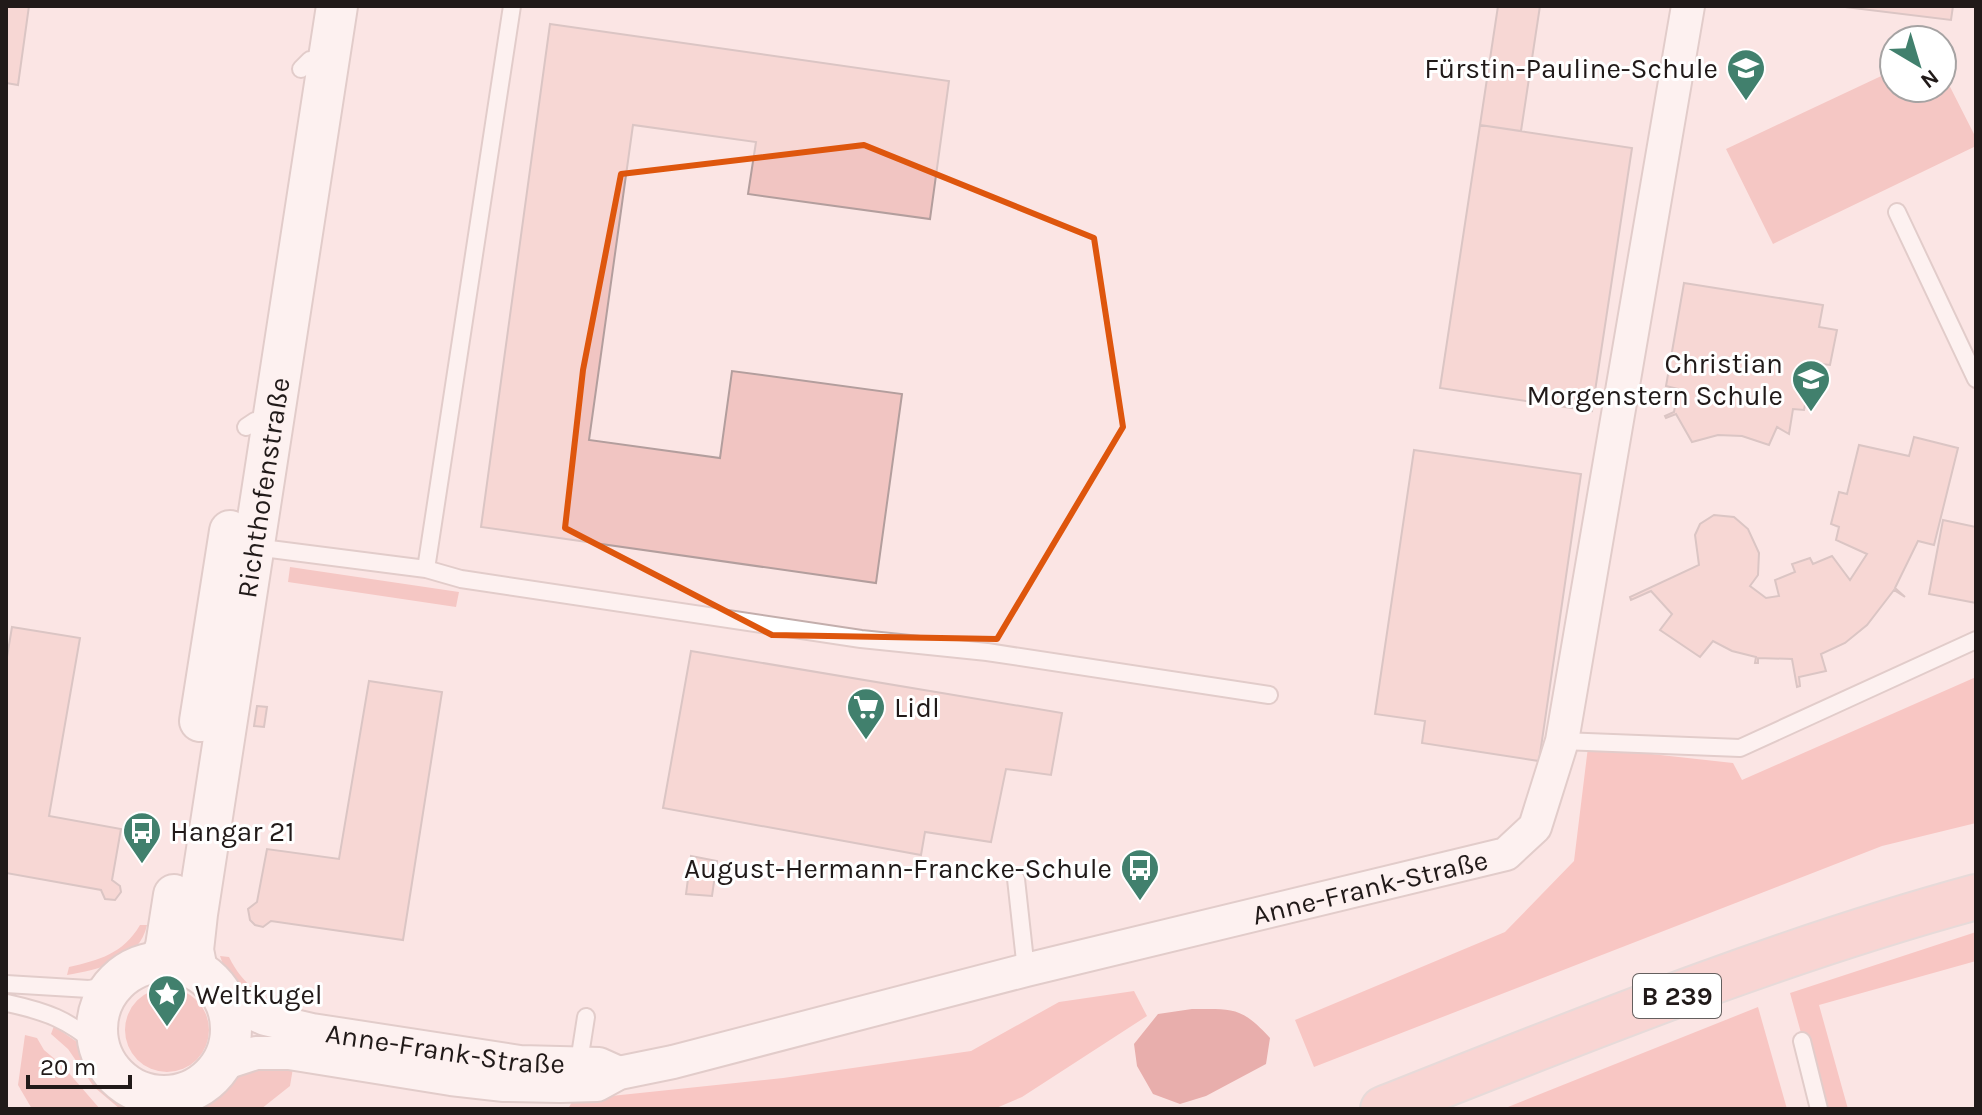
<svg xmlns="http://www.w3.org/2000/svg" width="1982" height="1115" font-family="Karla,sans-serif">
  <rect width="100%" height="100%" fill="#fbe5e4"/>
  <!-- green -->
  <path fill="#eda29e" d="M1894 70V88H1942V71L1976 138V146L1773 244 1726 149Z
    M290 567 459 592 456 607 288 582Z
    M140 925H147C140 960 98 970 67 975L69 967C99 960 123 954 140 925Z
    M220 956 229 957C244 988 269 1003 302 1010L301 1019C264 1004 234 999 220 956Z
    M125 1030a42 42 0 1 1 84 0a42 42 0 1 1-84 0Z
    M54 1026 77 1042 108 1088 138 1109H120L94 1087 68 1049 51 1034Z
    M25 1035 37 1038 44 1050 62 1065 100 1109H32L18 1085Z
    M294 1062 290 1086 261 1109H204C224 1074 257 1068 294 1062Z"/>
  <!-- forest -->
  <path fill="#f4a09c" d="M1976 677V823L1882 846 1314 1067 1295 1020 1505 932 1574 861 1588 747 1733 763 1742 780Z
    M1976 932V961L1819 1005 1848 1109H1822L1790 993Z
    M1134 991 1147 1016 1022 1097 994 1109H568L573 1100 783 1078 971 1051 1059 1002Z
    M1758 1007 1787 1109H1503Z"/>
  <!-- water -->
  <path fill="#d06b69" d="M1192 1009C1232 1009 1241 1006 1270 1038L1266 1064 1206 1096 1180 1104 1153 1094 1137 1066 1134 1044 1158 1014Z"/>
  <!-- building -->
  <path fill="#f1c5c2" stroke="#b39e9d" stroke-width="2" d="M6 6H29L18 85 6 83Z
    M1498 6H1540L1521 131 1480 125Z
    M1837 6H1953L1951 20Z
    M550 24 949 81 930 219 748 194 756 142 633 125 589 440 720 458 732 371 902 394 876 583 481 527Z
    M1480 125 1632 148 1592 411 1440 388Z
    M1684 283 1823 305 1819 327 1837 330 1830 365 1813 363 1804 410 1793 409 1789 434 1777 427 1769 445 1742 436 1718 435 1692 442 1676 414 1666 418 1665 416 1674 412 1678 389 1666 386Z
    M1914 437 1958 448 1934 545 1918 541 1895 588 1905 597 1894 590 1867 625 1845 643 1821 654 1826 671 1799 677 1800 686 1797 687 1792 659 1758 658V663H1755L1756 657 1732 651 1713 641 1700 657 1660 630 1672 614 1651 591 1631 600 1630 597 1699 565 1695 535 1700 524 1714 515 1734 517 1748 529 1759 553 1758 575 1750 586 1766 598 1779 596 1775 580 1795 572 1792 564 1810 558 1813 564 1832 556 1850 580 1867 554 1836 540 1839 527 1831 524 1839 492 1847 494 1859 445 1909 456Z
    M1414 450 1581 474 1539 761 1422 743 1425 721 1375 714Z
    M1943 520 1976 527V603L1929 594Z
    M12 627 80 638 49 816 121 829 112 880 120 886 121 892 115 900 105 899 101 890 6 873V663Z
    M691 651 1062 713 1051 775 1006 769 991 842 925 832 921 855 663 808Z
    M369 681 442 692 403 940 271 921 263 927 255 925 250 920 248 909 257 902 267 849 339 859Z
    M257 706 267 707 264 727 254 726Z
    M691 856 717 861 712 896 686 894Z"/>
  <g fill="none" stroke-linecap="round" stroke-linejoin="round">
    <!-- service casing -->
    <g stroke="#c3aeac" stroke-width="20">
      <path id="service" d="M301 69 310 60 319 61 326 69
        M1897 212 1976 379
        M246 427 255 421 264 422 269 429
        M254 547 426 569 461 579 861 639 987 652 1269 695
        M426 569 512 6
        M1562 741 1740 748 1976 640
        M1016 879 1026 970
        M6 984 89 989 113 985
        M7 1003C48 1012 66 1019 98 1045
        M1802 1041 1819 1109
        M578 1068 586 1017"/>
    </g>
    <!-- minor casing -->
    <g stroke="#c3aeac" stroke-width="36">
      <g id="minor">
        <path id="s1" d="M226 1001 265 1019 312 1030 520 1062 599 1064 619 1073"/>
        <path id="s2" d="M222 1064 256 1053H289L451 1079 504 1085 560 1086 597 1085 619 1073 673 1062 1026 970 1506 854 1535 827 1562 741 1688 6"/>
      </g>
    </g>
    <!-- tertiary casing -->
    <g stroke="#c3aeac" stroke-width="44">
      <g id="tertiary">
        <path d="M200 721 230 531"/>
        <path d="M161 961 166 946 174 895"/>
        <circle cx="164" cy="1029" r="67"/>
        <path id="s3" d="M197 970 193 950 197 914 337 6"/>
      </g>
    </g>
    <!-- primary casing -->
    <g stroke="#cecdcc" stroke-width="48">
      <path id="primary" d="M1383 1109C1578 1032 1774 952 1976 897"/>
    </g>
    <!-- service -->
    <use href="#service" stroke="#fff" stroke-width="16"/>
    <!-- minor -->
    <use href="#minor" stroke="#fff" stroke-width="32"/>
    <!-- tertiary -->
    <use href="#tertiary" stroke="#fff" stroke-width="40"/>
    <!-- primary -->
    <use href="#primary" stroke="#f5c1bf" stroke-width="44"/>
  </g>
  <!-- marked area -->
  <path d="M0 0H1982V1115H0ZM864 145 1094 238 1123 427 997 639 772 635 565 528 583 370 621 174Z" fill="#fbe5e4" fill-opacity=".55" fill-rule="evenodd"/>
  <path fill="none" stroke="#de560d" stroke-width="6" stroke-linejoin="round" d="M864 145 1094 238 1123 427 997 639 772 635 565 528 583 370 621 174Z"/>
  <!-- icons -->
  <defs>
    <g id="school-pin" transform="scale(2)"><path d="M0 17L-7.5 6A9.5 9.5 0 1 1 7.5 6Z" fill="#41806d" stroke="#fff"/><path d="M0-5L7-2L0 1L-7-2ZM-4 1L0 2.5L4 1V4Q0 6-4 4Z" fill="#fff"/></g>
    <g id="supermarket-pin" transform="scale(2)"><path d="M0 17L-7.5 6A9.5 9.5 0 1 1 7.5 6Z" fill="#41806d" stroke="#fff"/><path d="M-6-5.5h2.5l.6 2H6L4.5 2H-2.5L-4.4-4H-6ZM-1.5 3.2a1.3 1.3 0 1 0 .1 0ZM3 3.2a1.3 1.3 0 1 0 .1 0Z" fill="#fff"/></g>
    <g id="bus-pin" transform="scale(2)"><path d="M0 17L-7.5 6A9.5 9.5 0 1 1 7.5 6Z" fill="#41806d" stroke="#fff"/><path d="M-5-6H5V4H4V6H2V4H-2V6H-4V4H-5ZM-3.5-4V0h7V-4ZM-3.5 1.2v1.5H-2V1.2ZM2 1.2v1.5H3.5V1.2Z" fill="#fff"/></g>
    <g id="sight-pin" transform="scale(2)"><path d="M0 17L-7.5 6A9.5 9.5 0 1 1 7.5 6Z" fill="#41806d" stroke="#fff"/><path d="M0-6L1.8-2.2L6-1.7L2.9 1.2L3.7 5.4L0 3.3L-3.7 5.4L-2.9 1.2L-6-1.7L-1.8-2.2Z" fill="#fff"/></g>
  </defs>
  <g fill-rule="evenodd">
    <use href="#school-pin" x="1746" y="68"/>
    <use href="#school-pin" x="1811" y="379"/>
    <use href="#supermarket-pin" x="866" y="707"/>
    <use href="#bus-pin" x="142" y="831"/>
    <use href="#bus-pin" x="1140" y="868"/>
    <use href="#sight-pin" x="167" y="994"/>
  </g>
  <g text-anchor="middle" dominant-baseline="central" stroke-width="6" stroke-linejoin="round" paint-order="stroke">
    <!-- shield labels -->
    <rect fill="#fff" stroke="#645f5e" stroke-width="2" x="1633" y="974" width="88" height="44" rx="6"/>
    <g font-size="26" font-weight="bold" fill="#211a19">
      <text x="1677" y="996">B 239</text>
    </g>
    <!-- poi labels -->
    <g font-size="28" fill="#211a19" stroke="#fff" text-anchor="end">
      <text x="1718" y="68">Fürstin-Pauline-Schule</text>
      <text x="1783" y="363">Christian<tspan x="1783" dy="32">Morgenstern Schule</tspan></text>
      <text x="894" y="707" text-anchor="start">Lidl</text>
      <text x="170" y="831" text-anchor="start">Hangar 21</text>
      <text x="1112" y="868">August-Hermann-Francke-Schule</text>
      <text x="195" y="994" text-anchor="start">Weltkugel</text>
    </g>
    <!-- street labels -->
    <g font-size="28" fill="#211a19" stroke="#fff">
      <text stroke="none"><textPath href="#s3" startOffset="488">Richthofenstraße</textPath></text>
      <text stroke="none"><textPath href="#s2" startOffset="1178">Anne-Frank-Straße</textPath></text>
      <text stroke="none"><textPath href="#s1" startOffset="226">Anne-Frank-Straße</textPath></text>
    </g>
  </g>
  <!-- border -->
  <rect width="1982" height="1115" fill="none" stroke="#211a19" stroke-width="16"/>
  <!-- north arrow -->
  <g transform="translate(1918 64) rotate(142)"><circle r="38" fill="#ffffff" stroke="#a6a3a3" stroke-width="2"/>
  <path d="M0-6L14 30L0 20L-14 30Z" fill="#41806d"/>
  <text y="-12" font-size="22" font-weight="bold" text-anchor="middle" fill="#211a19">N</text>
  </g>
  <!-- scale -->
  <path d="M28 1075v12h102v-12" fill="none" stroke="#211a19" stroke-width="4"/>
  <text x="40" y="1075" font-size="24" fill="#211a19" stroke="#ffffff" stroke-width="6" paint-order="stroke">20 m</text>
</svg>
